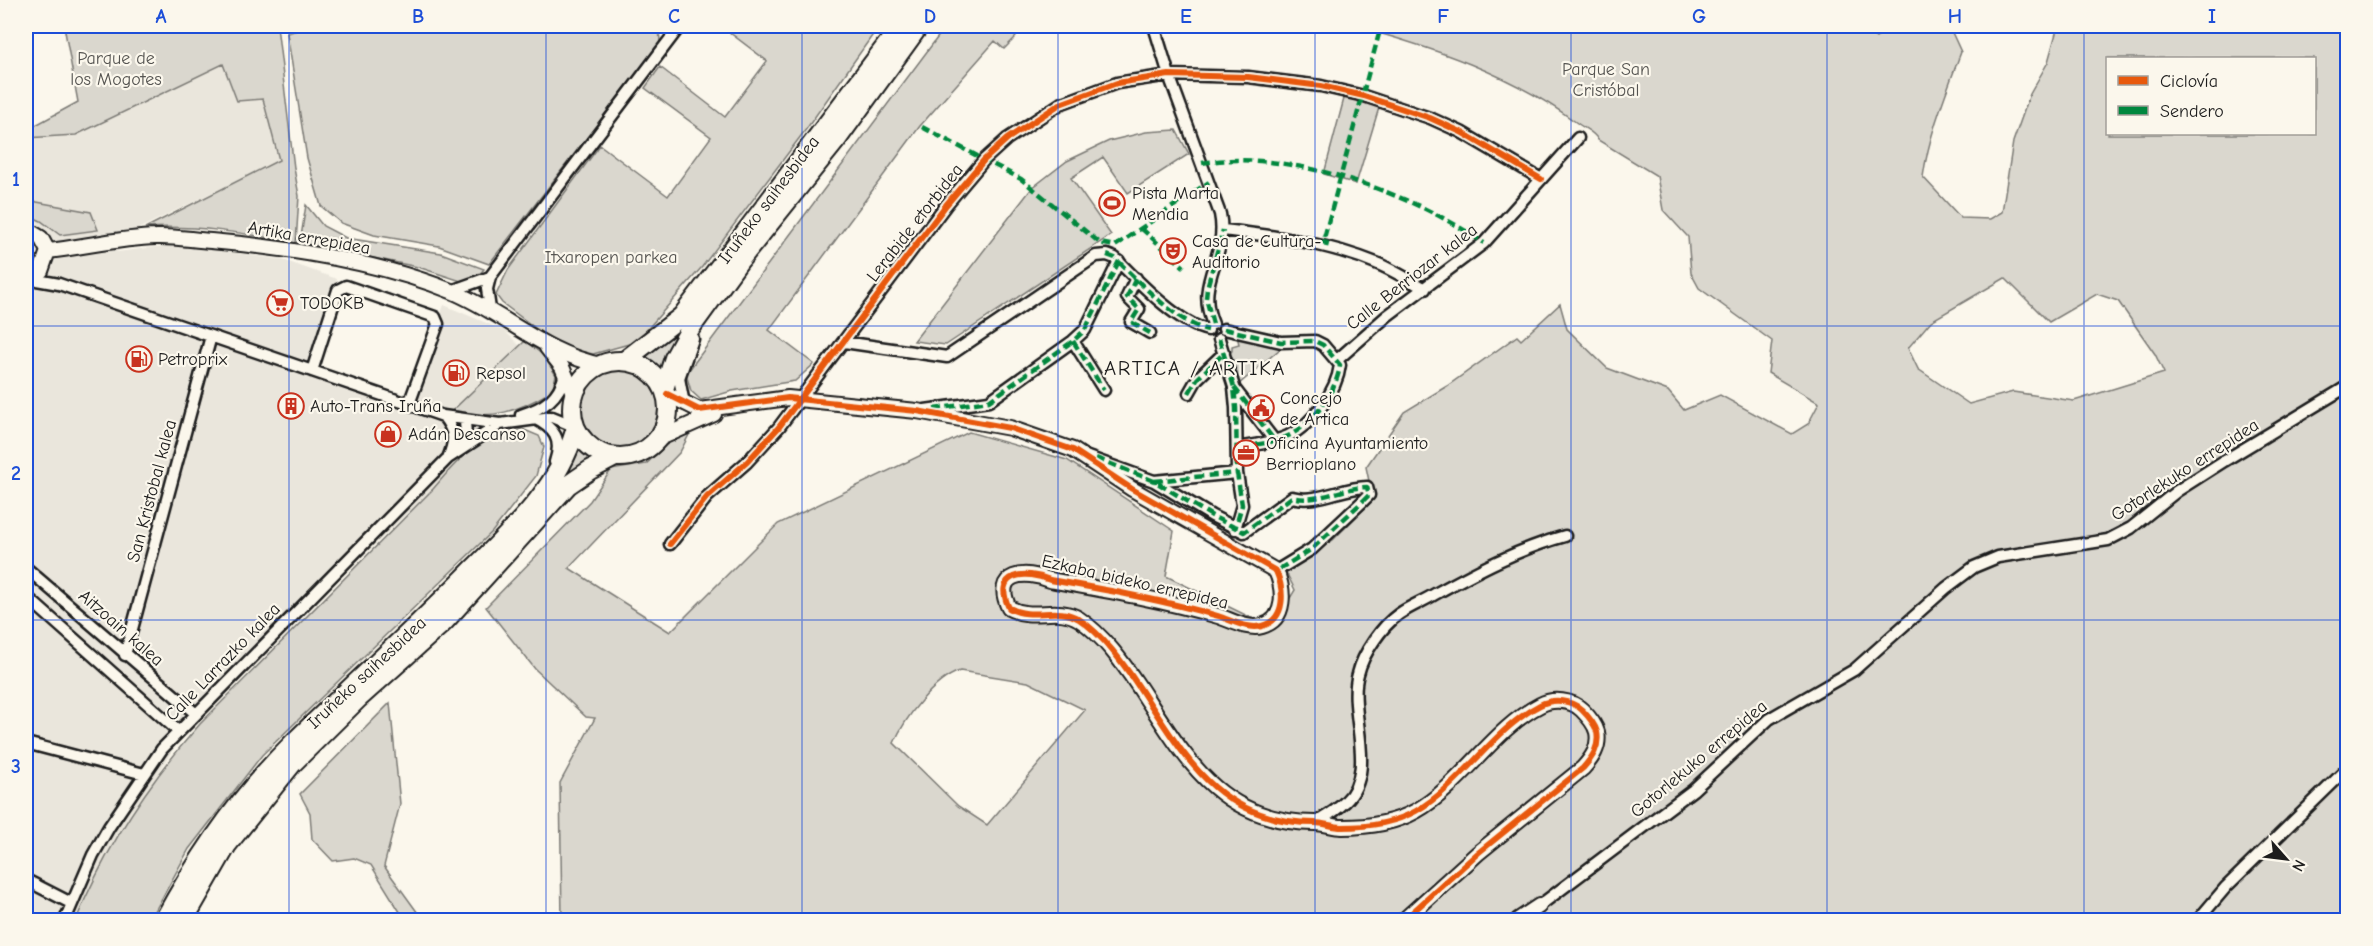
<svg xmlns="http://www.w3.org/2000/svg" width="2373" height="946" font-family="'Comic Neue',sans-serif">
  <rect width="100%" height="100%" fill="#fbf7ec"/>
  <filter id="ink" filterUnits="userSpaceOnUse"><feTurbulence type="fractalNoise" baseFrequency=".0167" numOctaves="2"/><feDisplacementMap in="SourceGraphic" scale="12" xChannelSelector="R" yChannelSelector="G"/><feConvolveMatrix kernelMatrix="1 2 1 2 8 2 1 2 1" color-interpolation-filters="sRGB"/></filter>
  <g filter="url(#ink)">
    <!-- built -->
    <path fill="#eae6dc" d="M223 64 263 99 279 160 140 228 117 252 179 244 283 260 337 279 312 371 409 404 444 305 505 331 520 346 454 409 500 424 293 623 175 746 92 884 78 920H26V214L41 220 60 235 91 212 26 200V138L76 135Z"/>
    <!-- green -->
    <path fill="#dad7ce" stroke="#7b7a75" stroke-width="1.5" fill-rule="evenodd" d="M64 26H277L294 168 299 196 296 243C246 233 196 225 145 228L279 160 263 99 237 101 223 64 76 135 26 138V126H34L78 102Z
      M312 26H659L660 43 489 264 439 246 374 235 341 223 321 206 307 158 287 33Z
      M721 26H879L807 128 702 267 636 342 593 354 562 348 502 303 496 295 508 270 600 145 668 196 711 137 645 88 660 67 725 117 767 61Z
      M946 26H1009L1016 37 1004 49 995 41 920 126 769 330 814 364 795 381 732 391 701 400 691 391 686 374Z
      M1354 26H1859L1876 38 1887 26H1949L1961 52C1946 93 1929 134 1923 177L1961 218 1990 219 2002 212 2013 142 2030 94 2048 62 2058 26H2347V920H562L560 783 595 718 586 717 535 669 486 607 590 501 611 470 646 464 674 438 692 429 680 452 569 568 670 632 778 524 969 432 1067 460 1174 531 1166 576 1272 628 1295 590 1286 572 1333 540 1373 500 1366 467 1404 412 1447 386 1517 336 1521 340 1560 304 1567 329 1607 368 1668 391 1684 410 1720 395 1792 434 1808 424 1819 403 1768 373 1772 341 1699 288 1691 273 1688 237 1663 210 1657 176 1598 140C1594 132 1585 129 1577 123 1512 74 1431 47 1354 26ZM2108 58H2314V134H2108ZM2005 278 2049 322 2097 294 2118 301 2155 354 2164 373 2074 401 2013 392 1969 404 1918 369 1908 348 1931 321ZM960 671 1028 682 1085 710 987 825 958 806 894 743C905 718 933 680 960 671Z
      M1346 91 1381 101 1356 184 1324 174Z
      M1176 130 1189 154 1128 193 1103 157 1071 178 1111 235 946 345 914 341 1032 188 1067 161 1109 141 1146 132Z
      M26 200 91 212 98 230 60 235 41 221 26 214Z
      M306 205 323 226 346 238 441 253 484 269 478 276 461 281 418 267 300 243Z
      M685 322 662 370 653 361 641 356 670 337Z
      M1237 336 1281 348 1238 385 1227 352 1232 351V346L1239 344Z
      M525 341 543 355 556 375 552 391C521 410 490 422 453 410Z
      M580 409a39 39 0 1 1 78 0a39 39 0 1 1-78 0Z
      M522 429 539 436 544 447 536 476 492 532 262 755 189 849 150 920H76C106 847 148 783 200 724L433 489C461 456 477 437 522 429Z
      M577 447 593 459 558 484 571 465Z
      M390 703 400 804 384 866 423 920H405L371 865 354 858 333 861 312 839 310 813 300 794Z"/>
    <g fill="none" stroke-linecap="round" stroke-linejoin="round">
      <!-- street casing -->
      <g stroke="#1c1c1c" stroke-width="15">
        <path id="street" d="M1154 26 1169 75 1220 214C1229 258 1194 280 1213 324
          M1223 230C1275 236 1327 243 1376 263 1393 270 1409 280 1425 289
          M1136 278 1127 297 1139 309 1131 322 1150 333
          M31 279 59 284 443 416 500 424 552 417 574 426
          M451 291 490 277
          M490 309 487 289 490 277 680 26
          M1224 329 1281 342 1315 341 1323 345 1340 365C1337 391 1312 425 1288 436 1272 443 1254 445 1237 448
          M1219 339 1234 387 1236 408 1237 473 1242 505 1235 529
          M1073 341 1104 390
          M844 342 947 357 1096 256 1107 255 1115 258C1137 280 1178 324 1208 330
          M1337 360 1387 316 1484 243 1578 138
          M312 371 338 290 346 286 435 317 438 324 409 404
          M1234 388 1274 440
          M1189 393 1197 379 1224 353
          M684 404 679 378 693 339
          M925 410 989 401 1073 341 1085 330 1119 261
          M521 415C544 408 559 398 565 374
          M534 418C554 428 563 439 555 462
          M461 449 466 437 465 420
          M1085 456 1154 481 1212 516 1244 532 1292 497C1317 504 1342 487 1367 487L1369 495 1363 501 1312 549 1276 571
          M448 458 500 424
          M1154 481 1237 473
          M670 544 707 497 747 462 779 427 946 205 984 160 1007 139 1060 104 1117 83 1169 75 1248 77 1321 86 1364 96 1430 118 1461 132 1541 179
          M26 568 195 713
          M26 596 178 731
          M125 655 211 336
          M26 743 144 774
          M1315 823C1325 817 1336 811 1345 802 1379 770 1347 713 1358 674 1363 653 1382 626 1399 614 1410 606 1424 601 1435 594 1477 571 1518 549 1565 536
          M26 880 71 903
          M1539 906 1693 790 1769 719 1854 670 1946 588 1974 567 1998 557 2108 540 2131 528 2177 491 2224 461 2348 386
          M65 920 93 855 109 827 162 749 448 458C456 440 455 431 443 416
          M2198 920 2226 887 2348 768"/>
      </g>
      <!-- secondary casing -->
      <g stroke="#1c1c1c" stroke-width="18">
        <path id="secondary" d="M26 229 41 238 48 251 41 271 26 280
          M48 251C83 247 120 238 156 237 174 236 193 240 211 241 288 248 378 261 451 291 503 312 544 354 601 365
          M547 348 562 367 574 395
          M667 394 699 410 788 398 917 411 1010 428 1073 450 1132 489 1276 571C1284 589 1287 619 1262 626 1248 630 1231 620 1218 616 1163 600 1106 590 1050 580 1025 570 992 572 1009 608 1033 621 1057 605 1079 619 1103 635 1123 663 1139 687 1185 757 1219 823 1315 823 1324 823 1333 827 1342 827 1368 827 1393 824 1416 811 1463 784 1493 729 1540 705 1553 698 1572 700 1582 710 1588 716 1595 724 1597 732 1600 747 1592 758 1583 768L1478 853 1404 920
          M658 439 714 414
          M1518 920 1539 906"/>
      </g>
      <!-- highway casing -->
      <g stroke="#1c1c1c" stroke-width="22">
        <path id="highway" d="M572 409a48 48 0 1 1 96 0a48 48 0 1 1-96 0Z
          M624 361 682 316 901 26
          M664 389 674 358 690 329 740 260 838 138 919 26
          M164 920C199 855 241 794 295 741 354 683 416 628 474 568 515 527 558 488 575 431
          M184 920 227 845 292 764 359 698 444 622 568 485 590 470 613 458"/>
      </g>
      <!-- street -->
      <use href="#street" stroke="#fbf7ec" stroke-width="10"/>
      <!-- secondary -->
      <use href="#secondary" stroke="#fbf7ec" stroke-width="14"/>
      <!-- highway -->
      <use href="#highway" stroke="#fbf7ec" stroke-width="18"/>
      <!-- quiet -->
      <path stroke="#00873e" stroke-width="4.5" stroke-dasharray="9 4.5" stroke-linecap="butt" d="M922 127 1021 179 1100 243 1115 246 1209 182
        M1202 163C1288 148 1414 194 1484 243
        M1141 228 1184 267
        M1326 247 1327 243 1323 242 1380 30
        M1107 255 1115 258C1137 280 1178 324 1208 330
        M1136 278 1127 297 1139 309 1131 322 1150 333
        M1213 324 1206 298 1207 288 1223 230
        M1224 329 1281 342 1315 341 1323 345 1340 365C1337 391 1312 425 1288 436 1272 443 1254 445 1237 448
        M1219 339 1234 387 1236 408 1237 473 1242 505 1235 529
        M1073 341 1104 390
        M1234 387 1274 440
        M1189 393 1197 379 1224 353
        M934 409 989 401 1073 341 1085 330 1119 261
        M1096 458 1154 481 1212 516 1244 532 1292 497C1317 504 1342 487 1367 487L1369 495 1363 501 1312 549 1276 571
        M1154 481 1237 473"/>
      <!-- cycleway casing -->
      <g stroke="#fbf7ec" stroke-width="10">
        <path id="cycleway" d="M667 394 699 410 788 398 917 411 1010 428 1073 450 1132 489 1276 571C1284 589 1287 619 1262 626 1248 630 1231 620 1218 616 1163 600 1106 590 1050 580 1025 570 992 572 1009 608 1033 621 1057 605 1079 619 1103 635 1123 663 1139 687 1185 757 1219 823 1315 823 1324 823 1333 827 1342 827 1368 827 1393 824 1416 811 1463 784 1493 729 1540 705 1553 698 1572 700 1582 710 1588 716 1595 724 1597 732 1600 747 1592 758 1583 768L1478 853 1404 920
          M670 544 707 497 747 462 779 427 946 205 984 160 1007 139 1060 104 1117 83 1169 75 1248 77 1321 86 1364 96 1430 118 1461 132 1541 179"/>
      </g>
      <!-- cycleway -->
      <use href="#cycleway" stroke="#e8590c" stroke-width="6"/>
    </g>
  </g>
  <!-- grid -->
  <path fill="none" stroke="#1d4ed8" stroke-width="1.5" stroke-opacity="0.55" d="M289 26V920M546 26V920M802 26V920M1058 26V920M1315 26V920M1571 26V920M1827 26V920M2084 26V920M26 326H2348M26 620H2348"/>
  <!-- icons -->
  <defs>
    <g id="stadium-ring" transform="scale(1.35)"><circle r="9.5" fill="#fbf7ec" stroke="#c8321e" stroke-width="1.5"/><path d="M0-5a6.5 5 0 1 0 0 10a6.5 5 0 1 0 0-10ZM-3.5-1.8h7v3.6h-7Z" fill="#c8321e"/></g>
    <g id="theatre-ring" transform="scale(1.35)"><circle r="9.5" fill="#fbf7ec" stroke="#c8321e" stroke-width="1.5"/><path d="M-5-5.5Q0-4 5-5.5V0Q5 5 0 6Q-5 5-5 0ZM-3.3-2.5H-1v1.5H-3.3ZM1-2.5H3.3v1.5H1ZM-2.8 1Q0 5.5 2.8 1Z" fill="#c8321e"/></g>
    <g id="supermarket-ring" transform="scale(1.35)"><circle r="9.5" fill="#fbf7ec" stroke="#c8321e" stroke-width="1.5"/><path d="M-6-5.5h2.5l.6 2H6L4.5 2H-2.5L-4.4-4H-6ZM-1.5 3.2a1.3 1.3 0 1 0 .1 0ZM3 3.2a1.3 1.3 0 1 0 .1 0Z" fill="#c8321e"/></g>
    <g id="fuel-ring" transform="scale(1.35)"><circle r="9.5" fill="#fbf7ec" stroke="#c8321e" stroke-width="1.5"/><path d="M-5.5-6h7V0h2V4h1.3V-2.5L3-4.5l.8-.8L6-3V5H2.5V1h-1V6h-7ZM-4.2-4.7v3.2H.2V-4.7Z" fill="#c8321e"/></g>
    <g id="building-ring" transform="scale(1.35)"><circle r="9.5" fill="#fbf7ec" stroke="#c8321e" stroke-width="1.5"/><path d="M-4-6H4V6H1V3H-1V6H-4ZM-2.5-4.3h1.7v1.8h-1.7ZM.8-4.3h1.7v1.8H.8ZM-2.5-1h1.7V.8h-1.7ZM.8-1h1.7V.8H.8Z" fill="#c8321e"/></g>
    <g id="civic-ring" transform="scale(1.35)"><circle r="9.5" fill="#fbf7ec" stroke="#c8321e" stroke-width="1.5"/><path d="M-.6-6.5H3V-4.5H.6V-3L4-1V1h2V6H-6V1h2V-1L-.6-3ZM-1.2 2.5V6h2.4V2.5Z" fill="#c8321e"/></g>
    <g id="shop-ring" transform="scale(1.35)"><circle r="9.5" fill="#fbf7ec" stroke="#c8321e" stroke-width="1.5"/><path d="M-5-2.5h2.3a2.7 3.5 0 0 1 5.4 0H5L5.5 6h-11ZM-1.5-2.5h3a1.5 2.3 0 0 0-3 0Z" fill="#c8321e"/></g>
    <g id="office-ring" transform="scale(1.35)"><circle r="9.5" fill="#fbf7ec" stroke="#c8321e" stroke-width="1.5"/><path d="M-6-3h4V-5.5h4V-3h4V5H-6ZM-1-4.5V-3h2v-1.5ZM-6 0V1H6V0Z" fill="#c8321e"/></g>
  </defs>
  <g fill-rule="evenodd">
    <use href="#stadium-ring" x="1112" y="203"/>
    <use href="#theatre-ring" x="1173" y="251"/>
    <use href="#supermarket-ring" x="280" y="303"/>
    <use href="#fuel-ring" x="139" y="359"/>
    <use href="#fuel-ring" x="456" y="373"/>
    <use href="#building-ring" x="291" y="406"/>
    <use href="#civic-ring" x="1261" y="408"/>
    <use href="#shop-ring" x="388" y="434"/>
    <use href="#office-ring" x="1246" y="453"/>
  </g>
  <g text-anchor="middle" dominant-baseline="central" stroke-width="4.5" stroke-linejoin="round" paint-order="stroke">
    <!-- park labels -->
    <g font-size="18" fill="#555451" stroke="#fbf7ec">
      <text x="116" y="58">Parque de<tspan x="116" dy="21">los Mogotes</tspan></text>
      <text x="1606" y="69">Parque San<tspan x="1606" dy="21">Cristóbal</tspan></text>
      <text x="611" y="257">Itxaropen parkea</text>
    </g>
    <!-- poi labels -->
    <g font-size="18" fill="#1c1c1c" stroke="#fbf7ec" text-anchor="start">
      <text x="1132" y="193">Pista Marta<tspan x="1132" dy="21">Mendia</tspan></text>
      <text x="1192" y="241">Casa de Cultura-<tspan x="1192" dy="21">Auditorio</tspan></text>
      <text x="300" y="303">TODOKB</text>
      <text x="158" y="359">Petroprix</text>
      <text x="476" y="373">Repsol</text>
      <text x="1280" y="398">Concejo<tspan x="1280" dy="21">de Artica</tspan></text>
      <text x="310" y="406">Auto-Trans Iruña</text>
      <text x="408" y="434">Adán Descanso</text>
      <text x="1266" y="443">Oficina Ayuntamiento<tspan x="1266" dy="21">Berrioplano</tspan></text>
    </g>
    <!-- street labels -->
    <g font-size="18" fill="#1c1c1c" stroke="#fbf7ec">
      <text transform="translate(769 200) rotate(-53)">Iruñeko saihesbidea</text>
      <text transform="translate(915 223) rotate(-52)">Lerabide etorbidea</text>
      <text transform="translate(309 238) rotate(10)">Artika errepidea</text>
      <text transform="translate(1412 277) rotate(-38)">Calle Berriozar kalea</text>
      <text transform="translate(2185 470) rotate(-33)">Gotorlekuko errepidea</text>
      <text transform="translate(152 491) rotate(-75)">San Kristobal kalea</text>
      <text transform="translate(1135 582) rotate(13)">Ezkaba bideko errepidea</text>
      <text transform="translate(121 628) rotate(41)">Aitzoain kalea</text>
      <text transform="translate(223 662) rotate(-46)">Calle Larrazko kalea</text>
      <text transform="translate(367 673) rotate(-43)">Iruñeko saihesbidea</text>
      <text transform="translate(1699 759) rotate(-40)">Gotorlekuko errepidea</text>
    </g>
    <!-- quarter labels -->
    <g font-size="21" letter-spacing="1.5" fill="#1c1c1c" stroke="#fbf7ec">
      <text x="1195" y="368">ARTICA / ARTIKA</text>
    </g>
  </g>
  <!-- margin -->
  <rect width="2373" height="946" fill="none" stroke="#fbf7ec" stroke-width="66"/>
  <!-- legend -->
  <rect x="2106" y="57" width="210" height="78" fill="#fbf7ec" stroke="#a29f99" stroke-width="1.5"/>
  <rect x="2118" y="76" width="30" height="9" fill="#e8590c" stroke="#a29f99" stroke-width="1.5"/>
  <text x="2160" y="87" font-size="18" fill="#1c1c1c">Ciclovía</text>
  <rect x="2118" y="106" width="30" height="9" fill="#00873e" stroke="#a29f99" stroke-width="1.5"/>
  <text x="2160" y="117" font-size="18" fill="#1c1c1c">Sendero</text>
  <!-- north arrow -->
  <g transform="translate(2286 859) rotate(118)" stroke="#fbf7ec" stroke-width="4.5" paint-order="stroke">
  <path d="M0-4.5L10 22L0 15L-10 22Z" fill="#1c1c1c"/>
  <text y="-9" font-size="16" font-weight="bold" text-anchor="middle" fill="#1c1c1c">N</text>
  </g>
  <rect x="33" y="33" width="2307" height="880" fill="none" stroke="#1d4ed8" stroke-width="2"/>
  <g font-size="20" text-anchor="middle" font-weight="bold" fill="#1d4ed8">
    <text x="161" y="23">A</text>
    <text x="418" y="23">B</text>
    <text x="674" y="23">C</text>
    <text x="930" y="23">D</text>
    <text x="1186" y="23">E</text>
    <text x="1443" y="23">F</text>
    <text x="1699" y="23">G</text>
    <text x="1955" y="23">H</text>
    <text x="2212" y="23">I</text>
    <text x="16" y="186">1</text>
    <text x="16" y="480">2</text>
    <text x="16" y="773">3</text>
  </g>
</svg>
